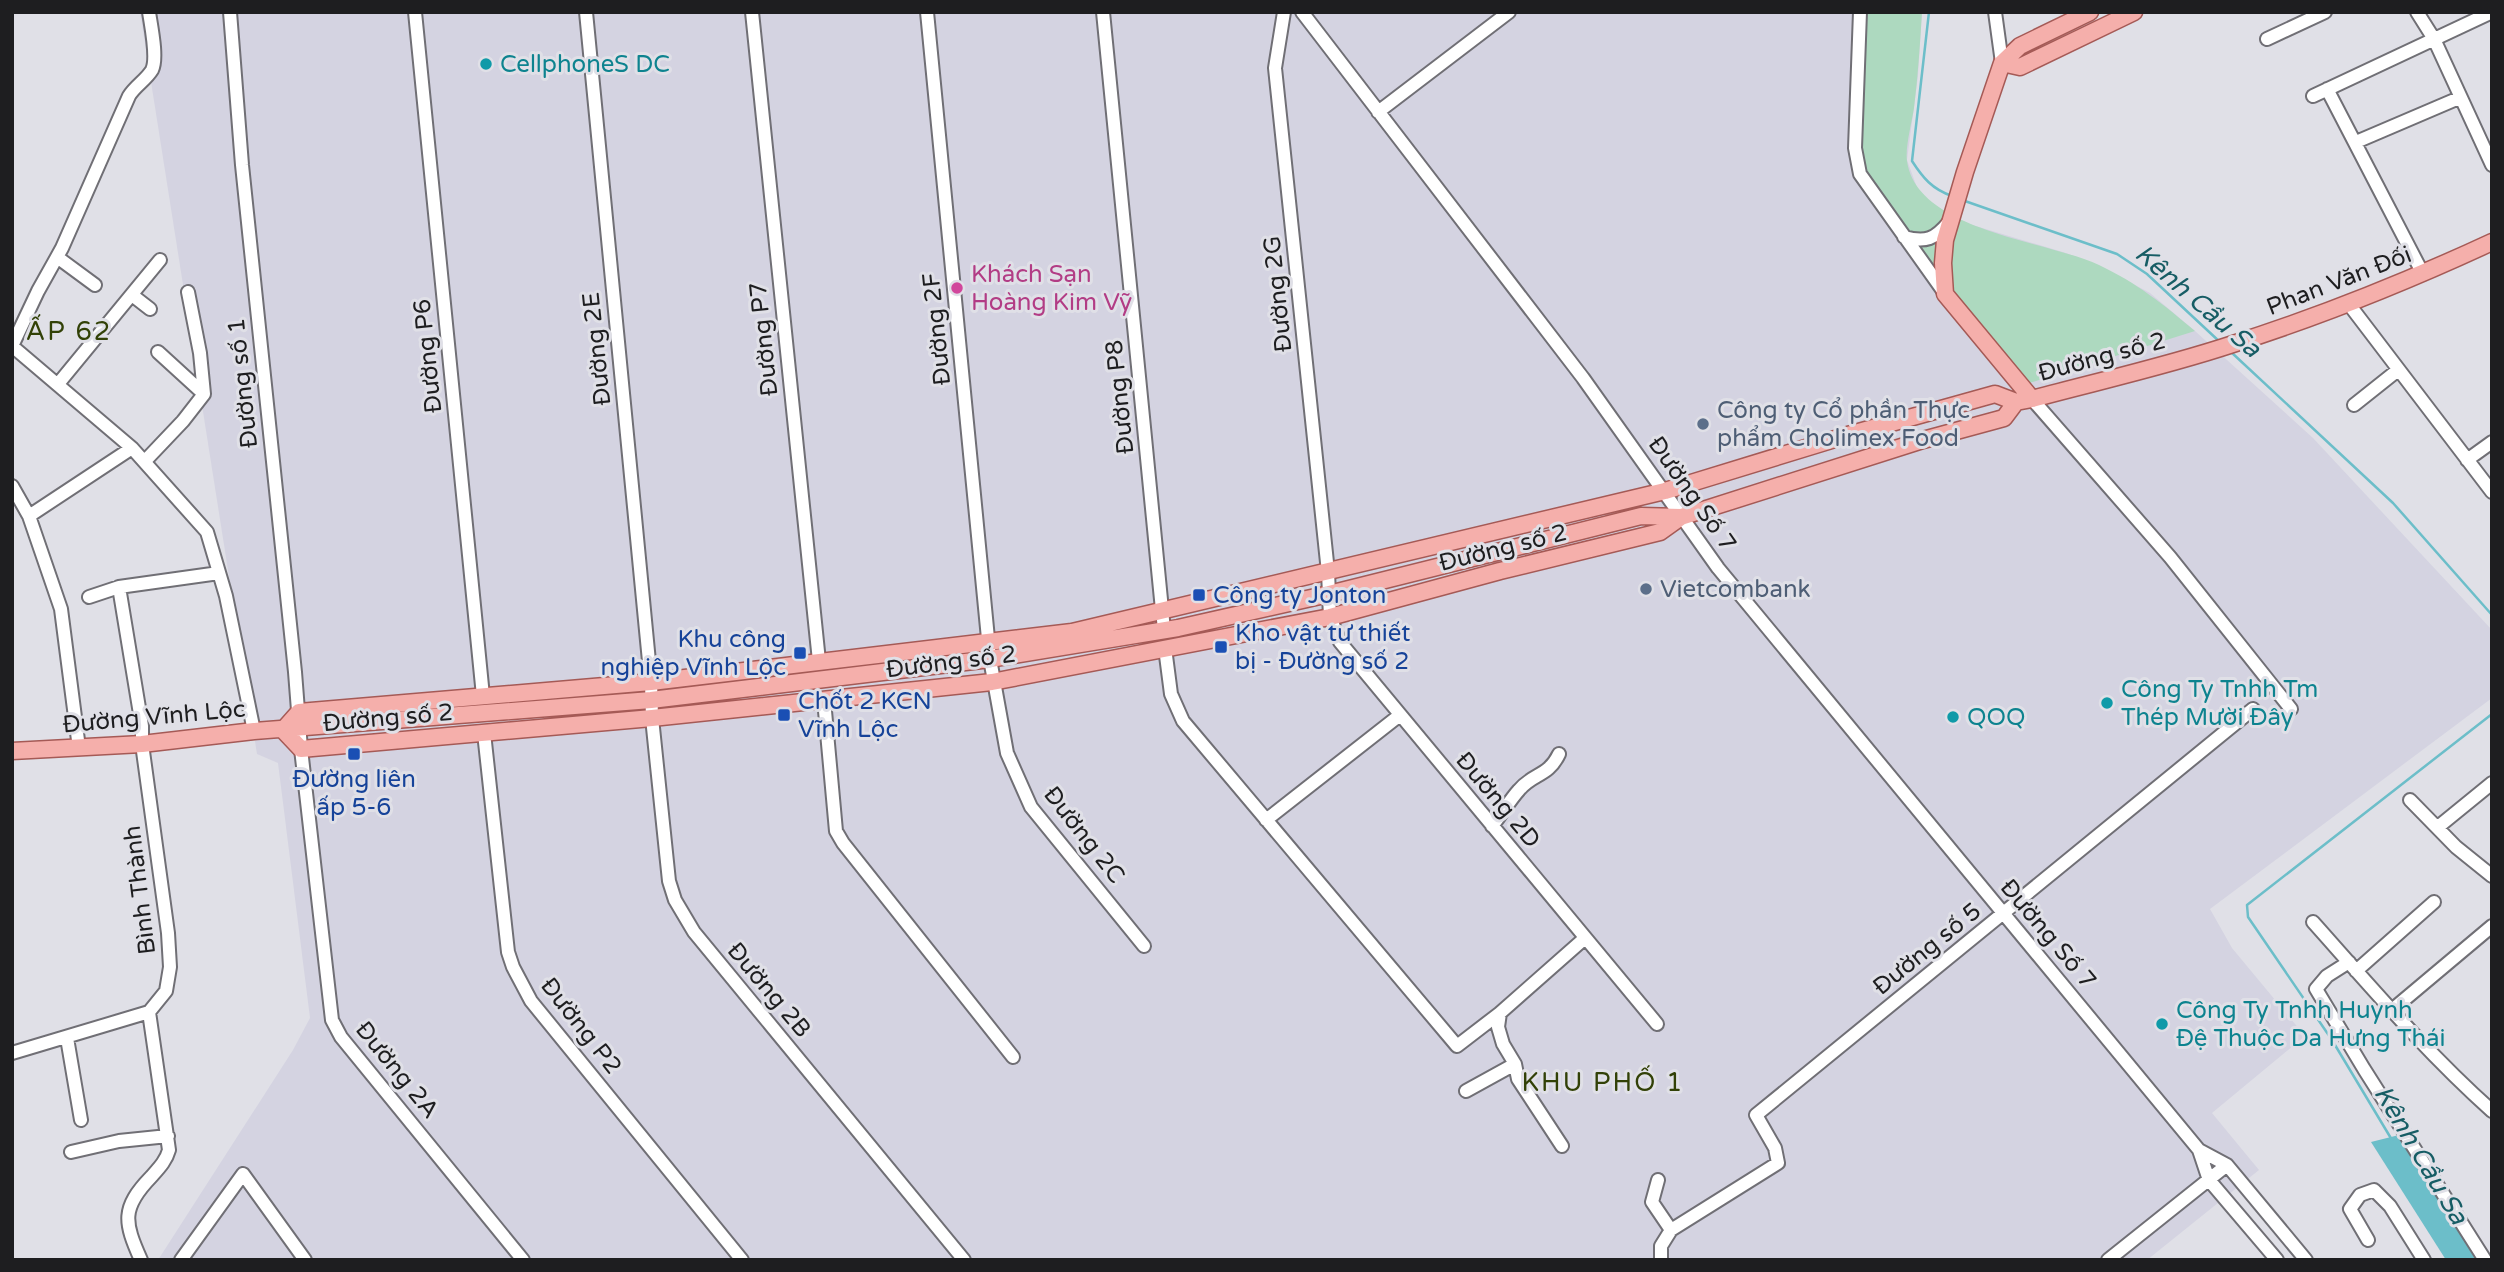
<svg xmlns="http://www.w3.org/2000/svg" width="2504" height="1272" font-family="'Varela Round',sans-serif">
  <rect width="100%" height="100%" fill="#e0e0e7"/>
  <!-- built -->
  <path fill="#d4d3e1" d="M140 12H1922L1918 76 1907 160 1919 193 1939 208 1969 224 2066 253 2098 265 2150 293 2195 331 2313 438 2492 630V698L2210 909 2232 948 2305 1036 2212 1113 2259 1170 2147 1260H158L293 1050 310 1018 278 763 257 754Z"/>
  <!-- green -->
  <path fill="#add9bf" d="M1866 12H1922C1920 44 1918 76 1914 108 1912 122 1905 147 1907 161 1917 231 2045 240 2099 265 2137 283 2163 304 2195 331L2023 385 1867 180 1860 152Z"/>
  <!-- water -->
  <path fill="#6cbec9" d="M2399 1135 2476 1260H2446L2371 1142Z"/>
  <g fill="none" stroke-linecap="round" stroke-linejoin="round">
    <!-- stream -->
    <path stroke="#6cbec9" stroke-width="2.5" d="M1929 12 1912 161C1923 178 1932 189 1952 196
      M1962 200 2117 254 2147 274 2221 343
      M2231 352 2393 503 2492 615
      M2392 1140 2332 1040 2248 917 2247 905 2492 714"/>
    <!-- minor casing -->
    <g stroke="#706f75" stroke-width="16">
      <path id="minor" d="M149 12C151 26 158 58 152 70 146 80 135 86 129 96L62 248 38 291 12 346 132 448 207 532 226 596 254 731
        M230 12 242 165 295 672 301 749 332 1020 341 1037 523 1260
        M415 12 483 696
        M586 12 651 682 652 718 669 881 675 900 694 932 964 1260
        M752 12 819 661
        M927 12 990 659 1007 753 1031 807 1144 946
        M1103 12 1164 630
        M1284 12 1275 68 1328 572 1330 617 1340 642 1657 1024
        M1302 12 1583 378 1718 568 2199 1150 2209 1180 2277 1260
        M1860 12 1855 148 1860 174 1944 292
        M1995 12 2002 63
        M2417 12 2434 39 2492 165
        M2267 39 2325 12
        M2327 89 2423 274
        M2313 96 2492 12
        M1378 112 1509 12
        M2356 142 2459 98
        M1904 237C1926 243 1935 239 1949 222
        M57 257 95 285
        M132 295 150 309
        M2348 303 2492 492
        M158 352 204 394
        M58 384 160 260
        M2032 399 2170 557 2291 709
        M2354 405 2398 370
        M2467 460 2492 442
        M145 461 183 421 204 394 200 353 188 292
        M12 486 29 516 61 609 79 748
        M29 516 132 448
        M89 597 119 587
        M1165 648 1171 694 1183 721 1457 1046 1500 1013
        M824 700 836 831 843 843 1013 1057
        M484 733 508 952 513 967 531 1001 742 1260
        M2410 800 2456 847 2492 876
        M1266 820 1400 715
        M1492 826C1502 814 1509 801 1519 790 1533 773 1548 777 1559 754
        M2438 827 2492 783
        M2313 922C2371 987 2427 1053 2492 1111
        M2349 962 2327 976 2316 989 2364 1069 2485 1260
        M2356 971 2434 902
        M2392 1010 2492 926
        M67 1038 81 1120
        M12 1053 149 1012
        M1466 1091 1515 1064
        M1562 1146 1518 1079 1515 1064 1503 1044 1498 1027 1500 1013 1585 938
        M2199 1150 2227 1165 2306 1260
        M71 1152 119 1141 168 1136
        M1658 1180 1652 1202 1671 1230
        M2368 1240 2350 1209 2360 1195 2374 1190 2390 1206 2424 1260
        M141 1260C124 1222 121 1208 151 1177 159 1168 166 1161 169 1150L149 1012 166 991 170 967 168 933 142 744V726L119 587 219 573
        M181 1260 243 1174 305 1260
        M1661 1260V1246L1671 1230 1778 1163 1775 1148 1756 1115 2253 709
        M2108 1260 2227 1165"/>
    </g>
    <!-- major casing -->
    <g stroke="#a55a56" stroke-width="19">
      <path id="major" d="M2002 63 2020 67 2134 12
        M2032 399 1945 294 1943 263 1945 240 1965 172 2002 63 2020 46 2090 12
        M283 730 299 712 651 682 1072 632 1665 491 1848 435 1995 394 2016 402 2032 399C2099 381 2167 366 2233 344 2321 316 2408 281 2492 242
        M283 730 301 749 652 718 992 682 1330 617 1500 571 1660 532 1681 517 1923 440 2004 418 2016 402
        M12 751 142 744 254 731 651 700 990 659 1178 628 1329 594 1641 516 1681 517"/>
    </g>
    <!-- minor -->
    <use href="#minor" stroke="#fff" stroke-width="12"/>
    <!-- major -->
    <use href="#major" stroke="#f5afab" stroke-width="16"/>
  </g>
  <!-- markers -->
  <g fill="#0f9aa8" stroke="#e0e0e7" stroke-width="2.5">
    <circle cx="486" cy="64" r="7"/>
    <circle cx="2107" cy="703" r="7"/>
    <circle cx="1953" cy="717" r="7"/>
    <circle cx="2162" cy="1024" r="7"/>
  </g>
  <circle fill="#d1479c" stroke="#e0e0e7" stroke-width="2.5" cx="957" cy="288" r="7"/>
  <g fill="#5c6f8a" stroke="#e0e0e7" stroke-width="2.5">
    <circle cx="1703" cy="424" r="7"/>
    <circle cx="1646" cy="589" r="7"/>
  </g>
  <g fill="#1a4fb4" stroke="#e0e0e7" stroke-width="2.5">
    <rect x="1192" y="588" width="14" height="14" rx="3.5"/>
    <rect x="1214" y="640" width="14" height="14" rx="3.5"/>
    <rect x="793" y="646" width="14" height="14" rx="3.5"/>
    <rect x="777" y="708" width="14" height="14" rx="3.5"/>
    <rect x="347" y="747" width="14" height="14" rx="3.5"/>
  </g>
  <g text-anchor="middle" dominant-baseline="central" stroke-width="6" stroke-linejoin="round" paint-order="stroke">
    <!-- culture labels -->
    <g font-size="24" fill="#0d838f" stroke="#e0e0e7" text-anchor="start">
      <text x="500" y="64">CellphoneS DC</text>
      <text x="2121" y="689">Công Ty Tnhh Tm<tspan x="2121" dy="28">Thép Mười Đây</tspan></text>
      <text x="1967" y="717">QOQ</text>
      <text x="2176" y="1010">Công Ty Tnhh Huynh<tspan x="2176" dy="28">Đệ Thuộc Da Hưng Thái</tspan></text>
    </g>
    <!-- hotel labels -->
    <g font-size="24" fill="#b23c85" stroke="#e0e0e7" text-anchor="start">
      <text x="971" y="274">Khách Sạn<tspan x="971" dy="28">Hoàng Kim Vỹ</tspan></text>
    </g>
    <!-- street labels -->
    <g font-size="24" fill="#1e1e20" stroke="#e0e0e7">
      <text transform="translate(2339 281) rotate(-21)">Phan Văn Đối</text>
      <text transform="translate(1278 294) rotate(-96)">Đường 2G</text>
      <text transform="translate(937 329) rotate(-96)">Đường 2F</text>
      <text transform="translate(764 339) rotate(-96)">Đường P7</text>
      <text transform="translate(597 349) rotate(-96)">Đường 2E</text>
      <text transform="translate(428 356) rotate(-96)">Đường P6</text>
      <text transform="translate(2102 357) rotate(-15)">Đường số 2</text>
      <text transform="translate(243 383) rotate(-96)">Đường số 1</text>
      <text transform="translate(1120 397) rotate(-96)">Đường P8</text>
      <text transform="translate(1692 494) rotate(55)">Đường Số 7</text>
      <text transform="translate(1503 548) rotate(-14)">Đường số 2</text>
      <text transform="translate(951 662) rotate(-7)">Đường số 2</text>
      <text transform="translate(154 717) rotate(-5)">Đường Vĩnh Lộc</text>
      <text transform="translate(388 718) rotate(-5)">Đường số 2</text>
      <text transform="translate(1498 800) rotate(50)">Đường 2D</text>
      <text transform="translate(1084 835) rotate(52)">Đường 2C</text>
      <text transform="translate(140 890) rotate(-97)">Bình Thành</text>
      <text transform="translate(2048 934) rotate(50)">Đường Số 7</text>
      <text transform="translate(1927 949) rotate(-39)">Đường số 5</text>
      <text transform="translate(769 990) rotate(50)">Đường 2B</text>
      <text transform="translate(581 1026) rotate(52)">Đường P2</text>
      <text transform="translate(397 1070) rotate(51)">Đường 2A</text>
    </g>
    <!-- service labels -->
    <g font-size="24" fill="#4e5e75" stroke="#e0e0e7" text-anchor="start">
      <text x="1717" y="410">Công ty Cổ phần Thực<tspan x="1717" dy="28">phẩm Cholimex Food</tspan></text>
      <text x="1660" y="589">Vietcombank</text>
    </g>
    <!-- transit labels -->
    <g font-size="24" fill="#164399" stroke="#e0e0e7" text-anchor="start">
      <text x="1213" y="595">Công ty Jonton</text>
      <text x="1235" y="633">Kho vật tư thiết<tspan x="1235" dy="28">bị - Đường số 2</tspan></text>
      <text x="786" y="639" text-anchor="end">Khu công<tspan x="786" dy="28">nghiệp Vĩnh Lộc</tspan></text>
      <text x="798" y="701">Chốt 2 KCN<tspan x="798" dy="28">Vĩnh Lộc</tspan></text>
      <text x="354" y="779" text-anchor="middle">Đường liên<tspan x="354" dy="28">ấp 5-6</tspan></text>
    </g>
    <!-- water labels -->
    <g font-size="26" font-style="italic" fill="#175d65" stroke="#e0e0e7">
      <text transform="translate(2198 301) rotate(41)">Kênh Cầu Sa</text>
      <text transform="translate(2421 1155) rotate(59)">Kênh Cầu Sa</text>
    </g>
    <!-- neighbourhood labels -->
    <g font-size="26" letter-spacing="2" fill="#324107" stroke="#e0e0e7">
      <text x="69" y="331">ẤP 62</text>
      <text x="1603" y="1082">KHU PHỐ 1</text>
    </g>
  </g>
  <!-- border -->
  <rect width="2504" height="1272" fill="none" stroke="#1e1e20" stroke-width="28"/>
</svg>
